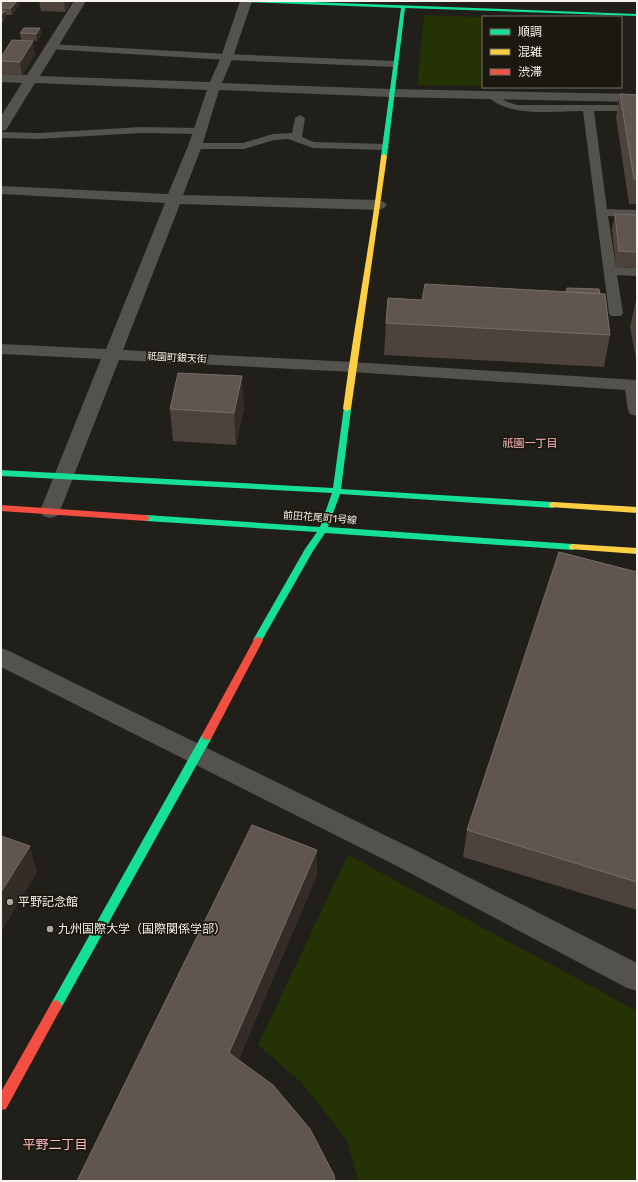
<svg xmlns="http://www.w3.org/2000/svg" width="638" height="1182" font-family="Rubik,'Noto Sans JP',sans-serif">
  <rect width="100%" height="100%" fill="#201f1a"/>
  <!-- green -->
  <path fill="#253304" d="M424 15 483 17V86L417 85Z
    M348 855 637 1011V1181H358L347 1140 302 1083 258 1045Z"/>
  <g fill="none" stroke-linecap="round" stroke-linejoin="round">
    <!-- lane -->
    <path fill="#53524d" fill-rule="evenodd" d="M51 44 227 54 395 61 400 64 395 67 227 60 48 49 46 47Z
      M492 92 496 93 505 101 517 105H637V111H594L607 209 637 210V218L608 216 616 267 637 268V276L617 275 623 313 621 316H611L609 313 583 111C556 111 505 118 487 95Z
      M300 115 305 118 302 137 314 142 385 144 390 147 385 150 313 148 288 139 274 140 244 149H195L190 146 195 143H243L273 134 292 133 295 118Z
      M141 127 199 128 204 131 199 134 141 133 38 139 1 138V132L38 133Z"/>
    <!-- street -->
    <path fill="#53524d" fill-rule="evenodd" d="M74 1H86L40 76 210 82 221 57 240 1H252L233 57 222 83 391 89 637 94V102L391 97 219 90 202 146 183 195 379 200 384 202 387 205 384 208 379 210 180 204 123 350 352 362 637 380V416L630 414 628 410 625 390 352 372 119 360 60 511 57 516 50 518 43 516 40 511 101 359 1 354V344L106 349 165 203 1 194V186L168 194 188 146 207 90 35 83 6 130 1 131V116L22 83 1 82V74L27 75Z
      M1 648 9 651 413 849 637 963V991L627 988 395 865 1 667Z"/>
    <!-- fast -->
    <path fill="#16e098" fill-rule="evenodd" d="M243 1H284L637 14V16L405 8 387 156 384 158 381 156 401 8 245 2Z
      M344 407H347L351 409 341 489 553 502 557 505 553 508 340 494 328 527 573 544 577 547 573 550 325 533 313 551 261 642H255L253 640 305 549 317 532 146 521 142 518 146 515 320 527 332 493 1 476V470L333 488Z
      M207 732 211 733 212 736 211 739 60 1010 56 1012 52 1010 50 1006 52 1002 203 733Z"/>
    <!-- slow -->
    <path fill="#ffcf43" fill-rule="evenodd" d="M384 154 387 156 351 409 347 411 343 409C354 324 371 241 381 156Z
      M553 502 637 507V513L550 507 549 505 550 503Z
      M573 544 637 548V554L570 549 569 547 570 545Z"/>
    <!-- jam -->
    <path fill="#f24e42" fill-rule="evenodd" d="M1 505 146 515 150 518 146 521 1 511Z
      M258 637 261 638 263 640 211 739 207 740 203 739 202 736 203 733 255 638Z
      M56 1000 60 1002 62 1006 60 1010 6 1109 1 1110V1092L52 1002Z"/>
  </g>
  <!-- wall -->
  <path fill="#4e423c" d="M3 1H19V5L12 15H5L6 18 3 22H1V3Z
    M39 1H70L71 2 65 12 41 11Z
    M40 28 41 35 37 41 21 40 20 33Z
    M35 54 22 75 1 74V57Z
    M620 94 637 95V204H629L616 117Z
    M615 214 637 215V268L616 267 612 229Z
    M600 294 610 335 604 367 384 355 386 323 422 300Z
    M637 296V364L630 327Z
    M244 408 236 445 173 441 170 409Z
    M637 572V910L463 857 467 830Z"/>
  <!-- shaded-wall -->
  <path fill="#342c27" d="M17 1H19V5L12 15 11 8Z
    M64 1H70L71 2 65 12Z
    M5 11 6 18 3 22 1 15Z
    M40 28 41 35 37 41 36 34Z
    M33 41 35 54 22 75 20 62Z
    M242 376 244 408 236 445 234 413Z
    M30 846 37 872 1 932V892Z
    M317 850V876L232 1076 229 1053Z"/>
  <!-- building -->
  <path fill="#60554f" stroke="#776e68" d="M3 1H17L11 8H1V3Z
    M1 11H5L1 15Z
    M24 28H40L36 34 20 33Z
    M12 40 33 41 20 62 1 61V57Z
    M620 94 637 95V179H634Z
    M615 214 637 215V252L619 251Z
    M425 284 605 294 610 335 386 323 388 298 422 300Z
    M567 288 599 289 600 294 566 292Z
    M178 373 242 376 234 413 170 409Z
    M559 552 637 572V882L467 830Z
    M252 825 317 850 229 1053 273 1085 310 1129 334 1175 335 1181H77Z
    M1 836 30 846 1 892Z"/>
  <!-- markers -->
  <g fill="#aba9a2" stroke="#1b180d" stroke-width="1.5">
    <circle cx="10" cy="902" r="4"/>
    <circle cx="50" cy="929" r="4"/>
  </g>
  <g text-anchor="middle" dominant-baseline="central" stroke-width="3.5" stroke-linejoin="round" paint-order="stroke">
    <!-- street labels -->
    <g font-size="10" fill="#f6f4ec" stroke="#1b180d">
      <text transform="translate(177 358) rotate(3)">祇園町銀天街</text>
      <text transform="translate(320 518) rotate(4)">前田花尾町1号線</text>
    </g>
    <!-- neighbourhood labels -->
    <g font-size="11" fill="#febac2" stroke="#1b180d">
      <text x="530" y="443">祇園一丁目</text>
    </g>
    <!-- near-poi labels -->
    <g font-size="12" fill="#f6f4ec" stroke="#1b180d" text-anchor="start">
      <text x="18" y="902">平野記念館</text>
      <text x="58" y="929">九州国際大学（国際関係学部）</text>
    </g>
    <!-- near-neighbourhood labels -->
    <g font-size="13" fill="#febac2" stroke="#1b180d">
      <text x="55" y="1144">平野二丁目</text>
    </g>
  </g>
  <!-- border -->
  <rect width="638" height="1182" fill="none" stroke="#f6f4ec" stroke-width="4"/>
  <!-- legend -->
  <rect x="482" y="16" width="140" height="72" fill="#1b180d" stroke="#737066"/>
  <rect x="490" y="29" width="20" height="6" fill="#16e098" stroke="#737066"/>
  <text x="518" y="36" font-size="12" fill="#f6f4ec">順調</text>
  <rect x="490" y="49" width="20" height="6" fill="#ffcf43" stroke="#737066"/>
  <text x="518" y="56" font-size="12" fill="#f6f4ec">混雑</text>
  <rect x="490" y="69" width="20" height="6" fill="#f24e42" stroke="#737066"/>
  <text x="518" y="76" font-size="12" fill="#f6f4ec">渋滞</text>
</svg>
